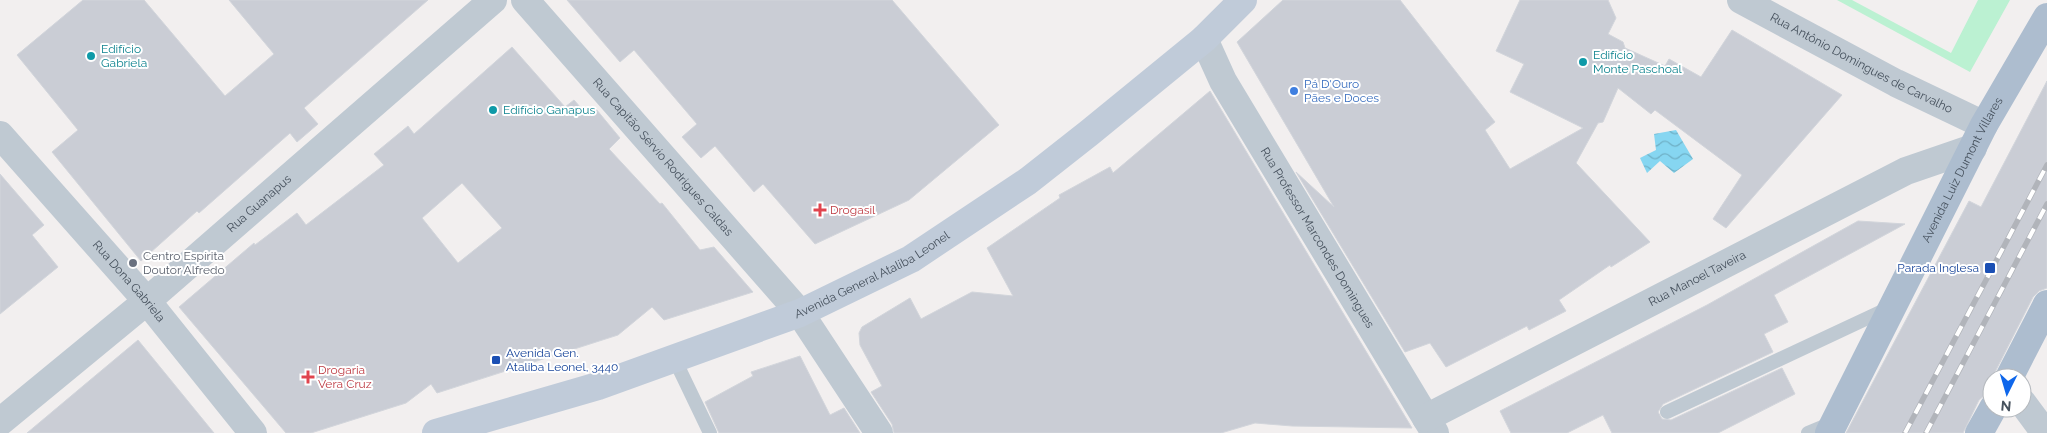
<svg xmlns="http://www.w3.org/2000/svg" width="2047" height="433" font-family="Raleway,sans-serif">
  <defs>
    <pattern id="water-waves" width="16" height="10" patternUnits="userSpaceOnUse" patternTransform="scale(1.25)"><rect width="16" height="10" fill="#86d6f1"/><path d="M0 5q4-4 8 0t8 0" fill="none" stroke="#6fb0c6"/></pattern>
  </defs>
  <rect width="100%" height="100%" fill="#f2efef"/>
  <!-- garden -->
  <path fill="#bbf1d2" d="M1837 0H1852L1951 53 1978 0H2010L1970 72Z"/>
  <!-- water -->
  <path fill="url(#water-waves)" d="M1676 130 1693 159 1674 173 1660 161 1647 173 1640 158 1656 150 1654 134Z"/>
  <!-- building -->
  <path fill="#cacdd5" stroke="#d2d5db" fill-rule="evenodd" d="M83 0H144L225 96 274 54 229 0H428L304 108 318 124 297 142 290 133 199 213 197 211 141 261 52 152 78 130 17 55Z
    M567 0H892L999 125 909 200 815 244 763 184 754 192 715 146 701 158 682 137 697 124 634 50 620 62Z
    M1283 0H1400L1495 122 1485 130 1510 169 1583 128 1510 92 1524 64 1496 51 1520 0H1608L1616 18 1608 34 1623 42 1625 48 1665 66 1669 59 1701 77 1732 30 1842 95 1726 228 1713 219 1742 175 1655 110 1651 114 1618 88 1603 122 1598 123 1576 163 1650 242 1611 267 1610 265 1559 300 1566 311 1529 330 1527 326 1446 367 1430 343 1405 352 1296 172 1334 207 1237 42Z
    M512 47 565 107 574 100 588 116 596 109 620 138 609 149 660 204 662 203 700 250 714 247 753 292 664 320 652 307 618 335 437 393 431 384 406 403 311 433H286L179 307 254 243 255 245 297 213 306 225 384 165 374 154 408 126 414 134ZM462 183 502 228 458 263 422 218Z
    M2047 81V288L2039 291 2033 297 1992 378V393L1985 395 1979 400 1963 433H1846L1969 201 1981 207Z
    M1210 91 1412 428 1292 426 1255 423 1221 433H894L892 424 871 392 882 386 860 345 859 333 862 327 910 298 921 319 972 292 1013 296 987 248 1060 198 1059 195 1110 167 1113 173Z
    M0 174 44 225 32 235 58 267 0 314Z
    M1858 221 1905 224 1774 295 1788 322 1764 334 1773 352 1663 404 1658 412 1662 419 1671 420 1782 368 1795 394 1718 433H1612L1603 415 1567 433H1511L1500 411 1707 305Z
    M138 340 214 433H27L83 386Z
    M800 356 830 415 844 408 860 433H719L705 402 753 376 751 372Z"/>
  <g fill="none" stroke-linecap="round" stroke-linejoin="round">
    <!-- service -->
    <path stroke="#bfc9d2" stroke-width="14" d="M674 358 710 433
      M1667 412 1889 308
      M1808 433 1832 423"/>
    <!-- minor -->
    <g stroke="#bfc9d2" stroke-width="28">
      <path id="s1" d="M525 0 800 313 879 433"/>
      <path id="s2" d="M1741 0 1896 83 1984 125"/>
      <path id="s3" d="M1204 39 1223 81 1435 433"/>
      <path id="s4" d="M0 135 147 301 253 433"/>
      <path d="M2022 402 2045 433"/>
      <path id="s5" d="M1426 418 1906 171 1973 148"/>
      <path id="s6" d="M0 422 147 301 493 0"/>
    </g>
    <!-- secondary -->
    <path stroke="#c0cbd9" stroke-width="28" id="s7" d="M436 433 598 386 800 313 911 259 1028 181 1089 133 1204 39 1243 0"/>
    <!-- primary -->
    <g stroke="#adbdcf" stroke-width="28">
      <path d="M2009 378 2047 304"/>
      <path id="s8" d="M1829 433 1984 125 2047 17"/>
      <path d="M1979 433 1993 408"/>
    </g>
    <!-- rail casing -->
    <g stroke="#b1b4ba" stroke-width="5.5">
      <path id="rail" d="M1905 433 2047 165
        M1926 433 2047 204"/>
    </g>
    <!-- rail -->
    <use href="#rail" stroke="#fff" stroke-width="4" stroke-dasharray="11" stroke-linecap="butt"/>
  </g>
  <!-- markers -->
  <g fill="#0f9aa8" stroke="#fff" stroke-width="2">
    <circle cx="91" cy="56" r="5"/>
    <circle cx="1583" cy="62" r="5"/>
    <circle cx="493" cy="110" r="5"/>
  </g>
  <circle fill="#3f7fe0" stroke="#fff" stroke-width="2" cx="1294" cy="91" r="5"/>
  <g fill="#e0444e" stroke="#fff" stroke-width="2">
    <path d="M817.5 202.5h5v5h5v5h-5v5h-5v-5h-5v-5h5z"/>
    <path d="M305.5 369.5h5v5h5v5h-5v5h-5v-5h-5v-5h5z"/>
  </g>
  <circle fill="#6b7280" stroke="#fff" stroke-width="2" cx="133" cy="263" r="5"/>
  <g fill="#1a4fb4" stroke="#fff" stroke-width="2">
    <rect x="1984" y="262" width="12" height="12" rx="2.5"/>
    <rect x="491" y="355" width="10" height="10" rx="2.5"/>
  </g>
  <g text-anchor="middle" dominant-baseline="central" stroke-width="4" stroke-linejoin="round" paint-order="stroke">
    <!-- culture labels -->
    <g font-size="12" fill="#0d838f" stroke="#fff" text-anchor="start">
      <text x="101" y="49">Edifício<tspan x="101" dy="14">Gabriela</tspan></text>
      <text x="1593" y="55">Edifício<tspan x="1593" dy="14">Monte Paschoal</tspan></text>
      <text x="503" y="110">Edifício Ganapus</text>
    </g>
    <!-- street labels -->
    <g font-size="12" fill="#46515d" stroke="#fff">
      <text stroke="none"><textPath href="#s2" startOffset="136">Rua Antônio Domingues de Carvalho</textPath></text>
      <text stroke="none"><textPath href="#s1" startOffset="209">Rua Capitão Sérvio Rodrigues Caldas</textPath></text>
      <text stroke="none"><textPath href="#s8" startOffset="295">Avenida Luiz Dumont Villares</textPath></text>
      <text stroke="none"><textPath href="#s6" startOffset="339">Rua Guanapus</textPath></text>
      <text stroke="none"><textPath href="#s3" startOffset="229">Rua Professor Marcondes Domingues</textPath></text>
      <text stroke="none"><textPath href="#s7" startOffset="465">Avenida General Ataliba Leonel</textPath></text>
      <text stroke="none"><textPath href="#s5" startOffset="305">Rua Manoel Taveira</textPath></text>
      <text stroke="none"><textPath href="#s4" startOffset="195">Rua Dona Gabriela</textPath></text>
    </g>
    <!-- shop labels -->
    <g font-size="12" fill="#366cbe" stroke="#fff" text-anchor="start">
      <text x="1304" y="84">Pá D'Ouro<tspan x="1304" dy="14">Pães e Doces</tspan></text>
    </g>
    <!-- health labels -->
    <g font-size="12" fill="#be3a42" stroke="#fff" text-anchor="start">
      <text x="830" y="210">Drogasil</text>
      <text x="318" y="370">Drogaria<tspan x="318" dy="14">Vera Cruz</tspan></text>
    </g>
    <!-- worship labels -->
    <g font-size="12" fill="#5b616d" stroke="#fff" text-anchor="start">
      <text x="143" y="256">Centro Espírita<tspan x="143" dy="14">Doutor Alfredo</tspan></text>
    </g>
    <!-- transit labels -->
    <g font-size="12" fill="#164399" stroke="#fff" text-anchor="end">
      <text x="1979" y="268">Parada Inglesa</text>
      <text x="506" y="353" text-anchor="start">Avenida Gen.<tspan x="506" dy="14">Ataliba Leonel, 3440</tspan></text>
    </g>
  </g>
  <!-- north arrow -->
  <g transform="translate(2007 393) rotate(185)"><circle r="24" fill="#ffffff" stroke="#b5b9be"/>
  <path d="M0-4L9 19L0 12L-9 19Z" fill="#0f67eb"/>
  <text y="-8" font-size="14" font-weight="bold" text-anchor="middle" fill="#46515d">N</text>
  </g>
</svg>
